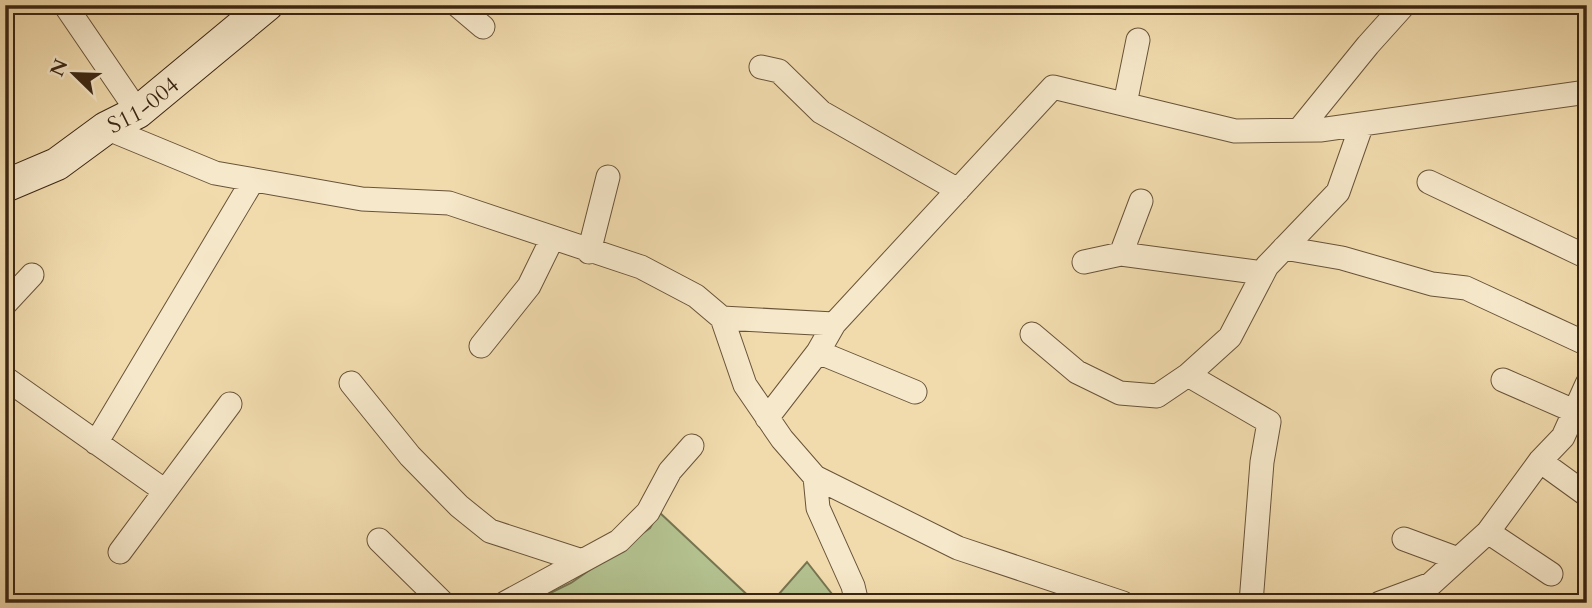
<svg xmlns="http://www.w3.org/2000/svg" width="1592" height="608" font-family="Cardo,serif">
  <rect width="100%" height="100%" fill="#f1dbad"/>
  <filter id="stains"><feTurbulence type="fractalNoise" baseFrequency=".00286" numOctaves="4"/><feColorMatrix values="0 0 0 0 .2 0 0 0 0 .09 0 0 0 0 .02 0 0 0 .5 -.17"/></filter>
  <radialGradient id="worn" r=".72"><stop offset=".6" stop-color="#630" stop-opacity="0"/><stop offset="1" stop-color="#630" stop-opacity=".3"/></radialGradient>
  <!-- green -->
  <path fill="#b3c18f" stroke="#777450" stroke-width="2" d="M659 512 756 603H530L571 583 650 528Z
    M807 562 839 603H771Z"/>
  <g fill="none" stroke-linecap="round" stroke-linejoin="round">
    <!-- street casing -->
    <g stroke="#685339" stroke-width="25">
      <path id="street" d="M65 5 138 112
        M457 5 483 27
        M761 67 779 71 821 112 958 190
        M1125 104 1138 40
        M106 128 215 173 362 199 449 203 641 267 696 296 722 318 745 385 782 439 815 477 818 508 853 586 857 603
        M1299 130 1368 45 1404 5
        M1429 182 1587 257
        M1284 248 1342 258 1432 284 1466 288 1587 344
        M589 252 608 177
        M1121 254 1141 201
        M1084 262 1121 254 1263 273
        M5 304 32 275
        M722 318 834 324 1053 87 1235 131 1320 130 1587 92
        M1032 334 1077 372 1120 393 1157 396 1188 375 1230 337 1267 266 1338 192 1362 124
        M481 346 529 286 552 239
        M818 352 915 392
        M1188 375 1269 422 1262 462 1251 603
        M5 378 165 491
        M1503 380 1574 411
        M351 383 410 456 459 506 490 531 582 561
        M767 418 818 352 834 324
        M96 443 253 180
        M1540 461 1587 495
        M815 477 958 548 1123 603
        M1488 532 1551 574
        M1404 539 1458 559
        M379 540 443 603
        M120 552 230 404
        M505 603 619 541 648 512 670 471 692 446
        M1380 603 1431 584 1488 532 1540 461 1563 437 1587 384"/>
    </g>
    <!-- secondary casing -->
    <g stroke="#3b2612" stroke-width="34">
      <g id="secondary">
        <path id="s1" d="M5 186 57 164 106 128 138 112 267 5"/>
      </g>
    </g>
    <!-- street -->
    <use href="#street" stroke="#f6e8ca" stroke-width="23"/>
    <!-- secondary -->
    <use href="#secondary" stroke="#f6e8ca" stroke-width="32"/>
  </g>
  <g text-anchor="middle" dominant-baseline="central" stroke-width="5" stroke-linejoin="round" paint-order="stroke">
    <!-- street labels -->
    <g font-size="23" fill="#3b2612" stroke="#f6e8ca">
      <text stroke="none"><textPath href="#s1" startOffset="161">S11-004</textPath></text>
    </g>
  </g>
  <!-- margin -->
  <rect width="1592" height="608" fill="none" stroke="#f1dbad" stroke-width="28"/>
  <rect x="7" y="7" width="1578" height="594" fill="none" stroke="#3b2612" stroke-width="3.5"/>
  <rect x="14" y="14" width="1564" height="580" fill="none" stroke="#3b2612" stroke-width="2"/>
  <!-- north arrow -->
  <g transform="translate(74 74) rotate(293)" stroke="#f6e8ca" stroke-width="5" paint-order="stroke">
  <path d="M0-5L12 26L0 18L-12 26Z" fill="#3b2612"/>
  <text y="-10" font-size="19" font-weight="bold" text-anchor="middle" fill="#3b2612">N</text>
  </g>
  <rect width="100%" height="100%" filter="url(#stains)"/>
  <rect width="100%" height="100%" fill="url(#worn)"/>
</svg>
